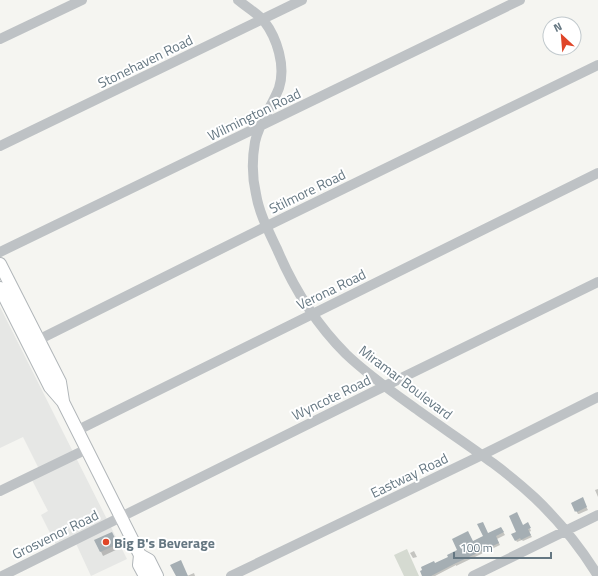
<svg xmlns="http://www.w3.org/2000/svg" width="598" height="576" font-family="'Titillium Web',sans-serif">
  <rect width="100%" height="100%" fill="#f5f5f1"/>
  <!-- built -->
  <path fill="#e6e7e5" d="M0 307 127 559 91 576 73 537 56 545 41 515 48 511 32 480 42 475 23 437 0 448Z"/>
  <!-- green -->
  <path fill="#d5dad1" d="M407 549 419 576H404L394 555Z"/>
  <!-- shadow -->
  <path fill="#0003" d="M598 489V497L595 490Z
    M582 499 588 510 579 514H578L572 503Z
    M528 524 531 531 529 532 532 537 523 541 522 540 517 542 513 535 523 526Z
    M501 528 505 535 497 539 500 545 456 566V565L435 576H423L435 564 449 558 473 542Z
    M114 537 120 548 103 556 96 541Z
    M414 551 417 557 413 558 410 553Z
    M194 573 195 576H176H187Z"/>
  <!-- building -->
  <path fill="#a5aeb3" d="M583 497 587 507 577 512 576 511 575 512 571 503Z
    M517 512 523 525 528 522 531 528 528 529 531 535 521 540 520 538 515 541 511 534 516 532 509 516Z
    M483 522 488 533 501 527 504 532 496 536 499 543 454 564 431 576H422L420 571 422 570 421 567 434 561 435 563 448 557 447 555 457 550 452 539 468 531 473 541 483 536 477 524Z
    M112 532 118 544 100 552 94 540Z
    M181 560 188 576H176L170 565Z"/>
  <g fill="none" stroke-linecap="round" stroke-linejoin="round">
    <!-- major casing -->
    <g stroke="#b1b6b9" stroke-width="14">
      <path id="major" d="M0 264 60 382 63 401
        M0 288 50 387 63 402 140 555 139 565 145 576
        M140 555 149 560 157 576"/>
    </g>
    <!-- minor -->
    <path stroke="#bec2c5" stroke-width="10" d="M238 0C245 6 258 14 264 21 277 38 286 66 279 88 272 106 259 123 255 142 252 159 252 177 256 194 259 213 269 232 277 249 293 287 317 325 346 354 369 376 394 393 419 411 458 439 500 465 535 498 559 521 581 548 598 576
      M0 39 82 0
      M0 146 302 0
      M0 252 520 0
      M32 343 267 226 598 65
      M78 430 598 173
      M0 491 87 449
      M2 576 385 386 598 282
      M231 576 482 455 598 397
      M473 576 598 515"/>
    <!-- major -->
    <use href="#major" stroke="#fff" stroke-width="12"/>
  </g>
  <!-- markers -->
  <circle fill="#df4528" stroke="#fff" stroke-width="1.5" cx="106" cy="542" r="4"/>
  <g text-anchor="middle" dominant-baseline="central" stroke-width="4" stroke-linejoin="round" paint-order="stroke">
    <!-- street labels -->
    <g font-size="14" fill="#657782" stroke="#fff">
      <text transform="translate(145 61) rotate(-26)">Stonehaven Road</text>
      <text transform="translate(254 114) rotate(-26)">Wilmington Road</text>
      <text transform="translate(307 191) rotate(-26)">Stilmore Road</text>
      <text transform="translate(331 289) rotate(-26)">Verona Road</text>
      <text transform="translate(406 382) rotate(37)">Miramar Boulevard</text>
      <text transform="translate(331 397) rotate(-26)">Wyncote Road</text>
      <text transform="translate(409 475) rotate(-26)">Eastway Road</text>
      <text transform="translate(55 534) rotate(-26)">Grosvenor Road</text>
    </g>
    <!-- poi labels -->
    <g font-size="14" font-weight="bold" fill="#657782" stroke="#fff" text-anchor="start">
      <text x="114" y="542">Big B's Beverage</text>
    </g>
  </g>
  <!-- north arrow -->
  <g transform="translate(562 36) rotate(334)"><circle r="19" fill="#ffffff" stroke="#c1c9cd"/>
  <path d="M0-3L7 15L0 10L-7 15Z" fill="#df4528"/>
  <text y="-6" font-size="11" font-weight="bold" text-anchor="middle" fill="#657782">N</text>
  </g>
  <!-- scale -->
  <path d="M454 552v6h97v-6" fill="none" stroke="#657782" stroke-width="2"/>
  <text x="460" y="552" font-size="12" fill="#657782" stroke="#ffffff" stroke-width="3" paint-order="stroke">100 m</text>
</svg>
